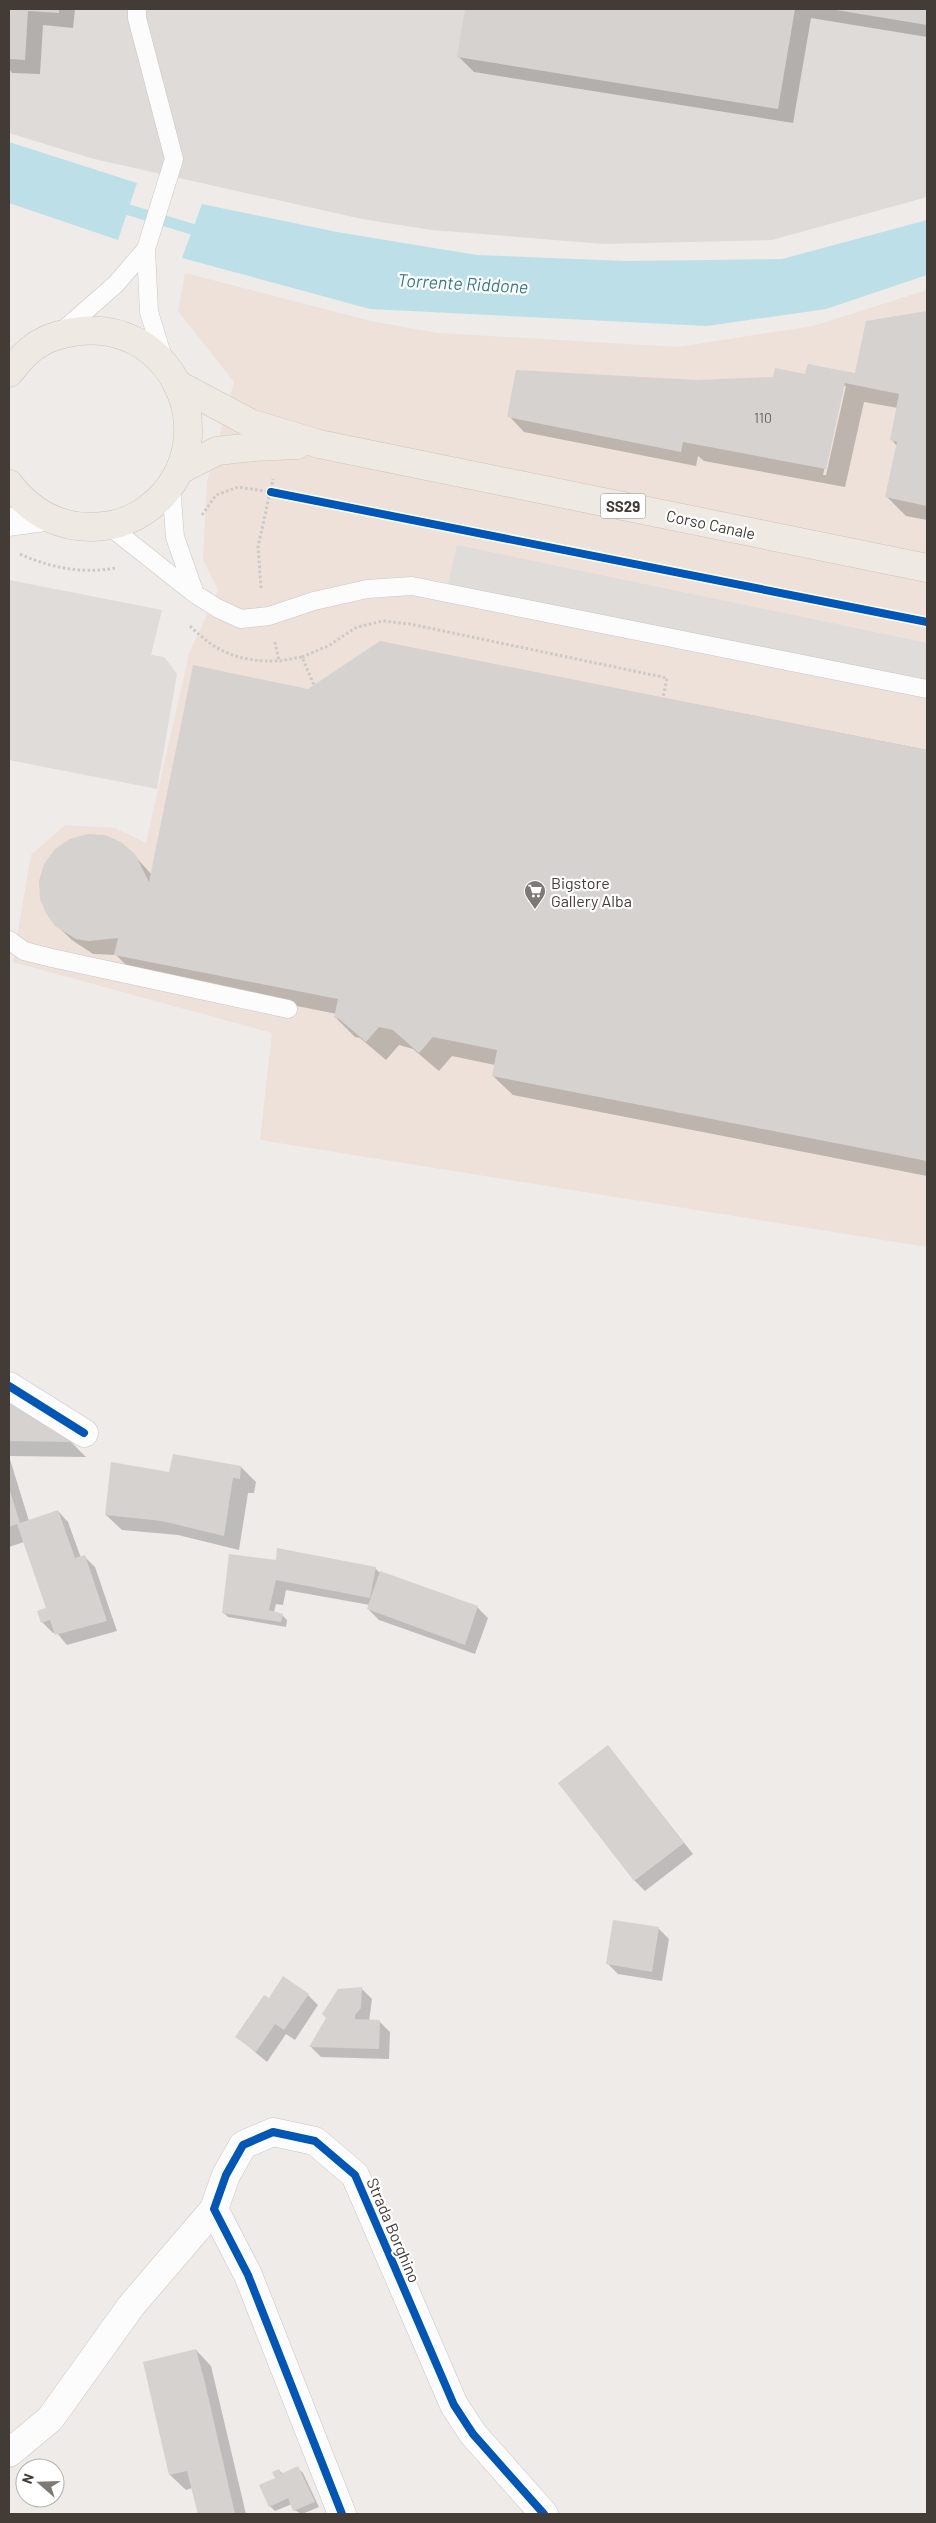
<svg xmlns="http://www.w3.org/2000/svg" width="936" height="2523" font-family="Barlow,sans-serif">
  <rect width="100%" height="100%" fill="#eeebe9"/>
  <!-- commercial -->
  <path fill="#ede1da" d="M185 273 371 321 437 333 678 347 813 326 927 290V1247L260 1140 272 1033 13 962 31 855 65 825 115 828 146 843 189 654 218 590 203 560 207 482 234 382 178 311Z"/>
  <!-- industrial -->
  <path fill="#dfdbd9" d="M9 9H927V197L772 240 604 244 432 230 362 219 94 159 9 133Z"/>
  <!-- parking -->
  <path fill="#dfdcda" d="M457 545 927 643V689L446 593Z
    M9 580 162 610 151 655 164 657 177 674 157 789 9 760Z"/>
  <!-- water -->
  <path fill="#bde0e8" d="M9 142 137 183 118 240 9 203Z
    M202 204 337 232 477 255 626 261 782 259 927 220V275L826 309 707 326 370 309 182 258Z"/>
  <!-- shadow -->
  <path fill="#0003" fill-rule="evenodd" d="M9 9H75L73 28 43 25 40 74 12 73 9 69Z
    M466 9H927V37L811 18 793 123 474 72 458 56Z
    M927 313V520L906 516 887 497 897 446 892 440 898 408 864 402 845 487 704 461 698 456 696 466 524 432 509 416 697 382 856 375ZM843 386H846L826 475H823Z
    M380 642 927 750V1176L513 1095 493 1076 495 1065 452 1056 439 1071 413 1049 399 1045 386 1060 360 1038 355 1037 336 1018 337 1014 135 974 116 955 93 954 72 940 56 925 134 855 152 875 308 690Z
    M9 1403 72 1443 86 1457 9 1456Z
    M9 1456 29 1521 58 1511 68 1522 81 1558 84 1556 95 1567 117 1631 67 1645 56 1632 53 1633 42 1622 48 1609 24 1542 9 1547Z
    M241 1467 256 1482 254 1493H248L239 1550 178 1535 122 1530 106 1515Z
    M277 1561 375 1568 379 1572 478 1608 488 1618 475 1654 379 1620 368 1609 370 1605 286 1590 283 1605 276 1604 274 1612 282 1615 287 1620 286 1627 228 1617 223 1612Z
    M608 1746 693 1854 645 1891 634 1880Z
    M658 1928 669 1939 662 1981 618 1974 608 1964Z
    M361 1988 372 1999 369 2021 380 2022 390 2032 389 2059 321 2057 311 2047 327 2018Z
    M308 1995 318 2005 295 2040 286 2034 267 2062 237 2037 269 2000Z
    M196 2350 211 2366 246 2514H198L192 2488 186 2490 170 2475Z
    M298 2468 303 2473 319 2507 302 2514 294 2510 292 2504 275 2511 270 2506 279 2470 283 2474Z"/>
  <g fill="none" stroke-linecap="round" stroke-linejoin="round">
    <!-- stream -->
    <path stroke="#bde0e8" stroke-width="11" d="M116 206 208 234"/>
  </g>
  <!-- building -->
  <path fill="#d6d2d0" d="M9 9H59V13L28 11 25 60 9 59Z
    M465 9H795L778 109 457 57Z
    M836 9H927V25L836 10Z
    M927 311V506L885 497 897 442 890 440 899 394 845 383 826 469 683 442 681 452 507 417 516 370 697 380 773 377 775 368 805 374 808 364 855 373 866 321Z
    M380 641 927 750V1161L492 1076 497 1050 433 1037 419 1053 393 1030 379 1027 366 1042 339 1019 334 1018 338 999 114 955 118 938 89 941 76 939 55 926 46 913 40 899 39 881 44 864 55 849 70 839 87 834 105 835 121 842 135 854 149 882 193 665 308 689Z
    M9 1401 73 1442 9 1441Z
    M173 1454 241 1466 240 1479 233 1478 224 1536 162 1521 105 1515 111 1462 169 1472Z
    M9 1488 20 1523 58 1510 75 1558 85 1555 107 1621 55 1635 50 1620 41 1623 37 1611 46 1608 17 1524 9 1527Z
    M277 1548 376 1567 370 1598 276 1580 269 1610 283 1614 281 1622 222 1613 229 1554 276 1560Z
    M380 1571 478 1606 465 1645 367 1609Z
    M608 1745 684 1843 634 1881 558 1783Z
    M613 1920 659 1927 652 1972 606 1964Z
    M283 1976 309 1994 284 2030 275 2024 256 2052 235 2037 264 1995 269 1998Z
    M362 1987 361 2008 355 2015V2019L380 2020 379 2049 309 2047 326 2018 322 2014 338 1989Z
    M196 2349 205 2383 235 2514H198L187 2471 169 2475 143 2362Z
    M298 2466 315 2502 293 2511 288 2498 269 2507 259 2485 275 2478 272 2472 279 2469 281 2474Z"/>
  <g fill="none" stroke-linecap="round" stroke-linejoin="round">
    <!-- service casing -->
    <g stroke="#cac7c5" stroke-width="19">
      <path id="service" d="M137 9V18L174 159 146 249
        M59 334 116 284 146 249 149 312 165 364
        M109 526 195 594 175 537 171 485
        M195 594 217 608 241 619 269 616 314 601 367 589 412 586 927 689
        M9 940 24 951 52 958 288 1009"/>
    </g>
    <!-- minor casing -->
    <g stroke="#cac7c5" stroke-width="29">
      <path id="minor" d="M9 522 46 517
        M9 1386 84 1433
        M9 2453 50 2419 131 2306 214 2209
        M342 2514 248 2275 214 2209 226 2175 243 2145 273 2132 315 2141 355 2175 454 2405 473 2434 544 2514"/>
    </g>
    <!-- primary casing -->
    <g stroke="#cfc3b8" stroke-width="29">
      <path id="primary" d="M9 373C19 361 28 349 42 342 52 336 63 334 74 332 166 316 224 426 163 495 148 511 127 524 104 526 65 531 33 515 9 484
        M179 385 250 423 319 444 927 568
        M180 470 217 451 253 447 297 445"/>
    </g>
    <!-- path -->
    <path stroke="#ccc9c6" stroke-width="3" stroke-dasharray="2.5 2.5" stroke-linecap="butt" d="M202 515 216 495 238 487 271 492
      M20 554C51 568 83 574 116 568
      M261 588 258 547 273 479
      M190 626C218 654 241 662 279 661
      M275 642 279 661 302 657 314 685
      M302 657 328 646 357 627 383 621 410 624 667 678 663 698"/>
    <!-- service -->
    <use href="#service" stroke="#fcfcfc" stroke-width="18"/>
    <!-- minor -->
    <use href="#minor" stroke="#fcfcfc" stroke-width="28"/>
    <!-- primary -->
    <use href="#primary" stroke="#efe9e3" stroke-width="28"/>
    <!-- cycleway casing -->
    <g stroke="#fff" stroke-width="11">
      <path id="cycleway" d="M271 492 927 622
        M9 1386 84 1433
        M342 2514 248 2275 214 2209 226 2175 243 2145 273 2132 315 2141 355 2175 454 2405 473 2434 544 2514"/>
    </g>
    <!-- cycleway -->
    <use href="#cycleway" stroke="#0057b8" stroke-width="8"/>
  </g>
  <!-- icons -->
  <defs>
    <g id="supermarket-pin" transform="scale(1.125)"><path d="M0 17L-7.5 6A9.5 9.5 0 1 1 7.5 6Z" fill="#7f7975" stroke="#fff"/><path d="M-6-5.5h2.5l.6 2H6L4.5 2H-2.5L-4.4-4H-6ZM-1.5 3.2a1.3 1.3 0 1 0 .1 0ZM3 3.2a1.3 1.3 0 1 0 .1 0Z" fill="#fff"/></g>
  </defs>
  <g fill-rule="evenodd">
    <use href="#supermarket-pin" x="535" y="891"/>
  </g>
  <g text-anchor="middle" dominant-baseline="central" stroke-width="4.5" stroke-linejoin="round" paint-order="stroke">
    <!-- number labels -->
    <g font-size="14" fill="#69625e">
      <text x="763" y="417">110</text>
    </g>
    <!-- shield labels -->
    <rect fill="#fff" stroke="#7b7672" stroke-width="1" x="600.5" y="493.5" width="45" height="25" rx="4"/>
    <g font-size="15" font-weight="bold" fill="#433b36">
      <text x="623" y="506">SS29</text>
    </g>
    <!-- street labels -->
    <g font-size="16" fill="#433b36" stroke="#fff">
      <text transform="translate(711 524) rotate(12)">Corso Canale</text>
      <text transform="translate(394 2230) rotate(67)">Strada Borghino</text>
    </g>
    <!-- poi labels -->
    <g font-size="16" fill="#433b36" stroke="#fff" text-anchor="start">
      <text x="551" y="882">Bigstore<tspan x="551" dy="18">Gallery Alba</tspan></text>
    </g>
    <!-- water labels -->
    <g font-size="18" font-style="italic" fill="#357a8d" stroke="#fff">
      <text transform="translate(463 283) rotate(3)">Torrente Riddone</text>
    </g>
  </g>
  <!-- border -->
  <rect width="936" height="2523" fill="none" stroke="#433b36" stroke-width="20"/>
  <!-- north arrow -->
  <g transform="translate(40 2483) rotate(290)"><circle r="24" fill="#ffffff" stroke="#b4b1af"/>
  <path d="M0-4L9 19L0 12L-9 19Z" fill="#7f7975"/>
  <text y="-8" font-size="14" font-weight="bold" text-anchor="middle" fill="#433b36">N</text>
  </g>
</svg>
